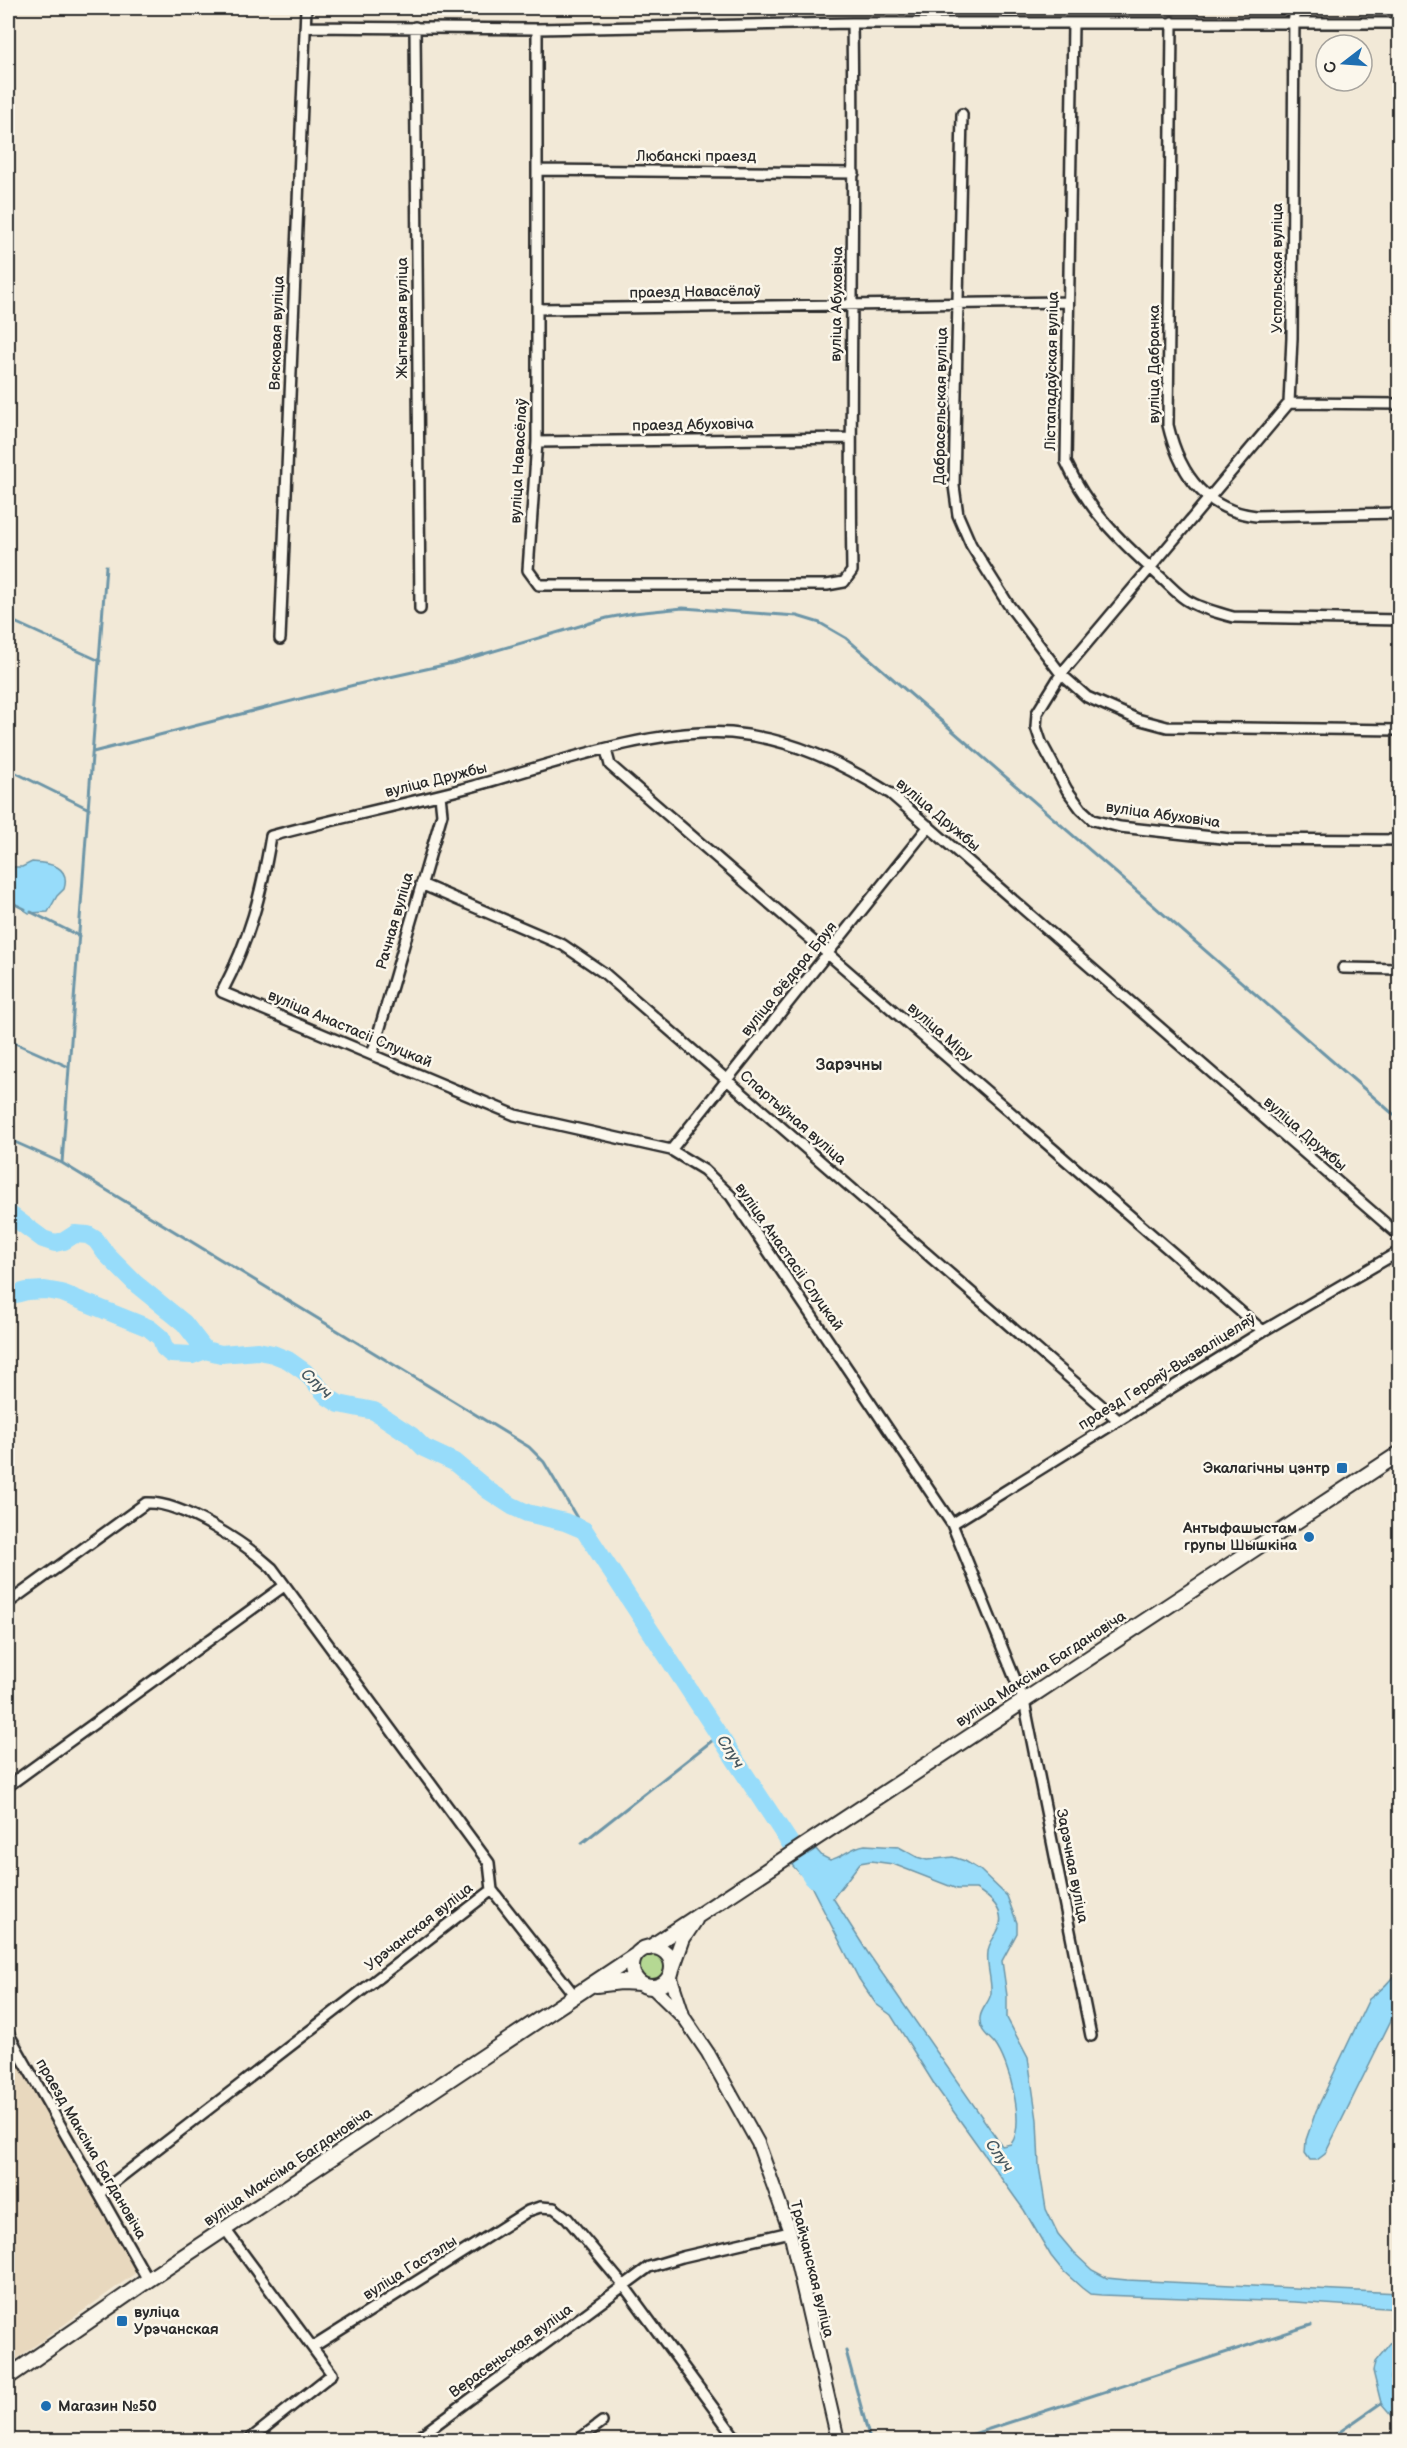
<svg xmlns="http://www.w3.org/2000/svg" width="1407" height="2448" font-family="'Balsamiq Sans',sans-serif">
  <rect width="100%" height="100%" fill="#f2e9d7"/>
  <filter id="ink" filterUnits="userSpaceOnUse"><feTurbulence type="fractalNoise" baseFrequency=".0167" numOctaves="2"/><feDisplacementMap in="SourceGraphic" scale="12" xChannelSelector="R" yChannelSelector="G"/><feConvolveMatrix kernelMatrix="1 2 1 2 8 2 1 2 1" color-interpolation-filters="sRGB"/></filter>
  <g filter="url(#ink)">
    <!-- built -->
    <path fill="#e8d8be" d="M8 2042 137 2272 8 2365Z"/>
    <!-- green -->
    <path fill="#b5d893" stroke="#70825f" stroke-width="1.5" d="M638 1968a14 14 0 1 1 28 0a14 14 0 1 1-28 0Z"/>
    <!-- water -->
    <path fill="#97dcfa" stroke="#6c95a7" stroke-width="1.5" fill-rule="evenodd" d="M32 862C50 863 71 866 64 889L57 896 48 912 29 913 14 903C14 890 5 879 11 867H22Z
      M865 1845 899 1847 917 1857 927 1860 953 1857 965 1861 980 1870 1007 1896 1017 1923V1933L1002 1961 1007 1996V2018L1028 2058 1037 2120 1039 2166 1046 2209 1058 2234 1074 2253 1092 2270 1107 2278 1127 2280 1399 2293V2309L1295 2302 1102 2295 1090 2294 1082 2288 1063 2271 1051 2256 1024 2210 936 2087 891 2015 876 2004 859 1979 810 1884 792 1865 816 1849 822 1856 830 1860C844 1857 850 1847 865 1845ZM871 1861 893 1864 957 1889H976C991 1898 1008 1913 997 1932 994 1938 988 1944 988 1952 986 1966 992 1980 991 1993 990 2002 981 2008 980 2018 979 2031 988 2036 995 2044 1009 2062 1026 2125 1011 2144L1002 2146 868 1953 833 1898 860 1863Z
      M1399 1966V2004L1325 2154 1317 2160H1310L1305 2153 1306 2140 1316 2111 1369 1999C1381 1990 1393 1980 1399 1966Z
      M1399 2319V2358L1393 2368 1391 2378 1399 2397V2424L1381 2403 1373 2371 1375 2362 1392 2341Z"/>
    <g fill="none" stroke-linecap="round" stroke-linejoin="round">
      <!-- stream -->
      <path stroke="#6c95a7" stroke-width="3" d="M8 619 100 661
        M93 752 354 685 453 663 607 618 634 613 683 608 797 616 820 623 846 638 1400 1120
        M8 769 89 809
        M8 901 25 909
        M31 912 79 936
        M8 1040 69 1067
        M8 1139 62 1163 529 1447 544 1462 584 1530
        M62 1163 106 566
        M582 1843 718 1736
        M846 2351 870 2440
        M955 2440 1311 2325
        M1328 2440 1381 2403"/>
      <!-- river -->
      <path stroke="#97dcfa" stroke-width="18" d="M8 1213 43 1239 55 1243 64 1241 75 1234 88 1235 96 1240 106 1254 136 1284 184 1323 205 1350 221 1354 258 1351 273 1354 288 1360 305 1372 328 1397 339 1404 374 1411 412 1436 424 1448 454 1462 489 1491 512 1506 527 1513 565 1522 584 1530 813 1878
        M8 1296 27 1291 45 1290 62 1293 149 1328 161 1338 164 1348 171 1354 192 1355 205 1350"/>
      <!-- minor casing -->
      <g stroke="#2b2b2b" stroke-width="14">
        <path id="minor" d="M1294 8 1292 338 1289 403 1400 404
          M1172 22 1168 425C1179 472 1204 510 1256 516L1400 513
          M1073 23 1066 462C1088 510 1119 540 1158 575 1168 583 1178 596 1190 602 1203 609 1218 613 1233 617L1400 620
          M305 27 537 29 852 23H1400
          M415 27 420 609
          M537 29V442L528 570 539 585H827L844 582 852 571C849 388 855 206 852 23
          M962 114 954 486 958 515 971 545 1008 604 1061 674 1087 697 1137 719 1167 727 1400 730
          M537 170 854 173
          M537 309 1068 302
          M1289 403 1061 674 1037 713 1036 727 1041 742 1067 790 1081 809 1093 820 1120 827 1231 839 1400 840
          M537 442 850 438
          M280 639 306 8
          M606 750 610 765 618 772 1263 1331
          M421 884 563 945 604 973 1118 1420
          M1343 968 1400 969
          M372 1055 442 814 440 795
          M671 1150 929 826
          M952 1524 1263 1331 1400 1251
          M8 1603 146 1503C181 1501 246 1544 272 1568L489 1863 492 1890
          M8 1786 284 1586
          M492 1890 575 1996
          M8 2033 148 2280
          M1091 2036 1024 1701 952 1524 731 1196 704 1170 671 1150 515 1115 222 992C250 938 261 896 271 836 338 818 406 804 474 786 552 764 651 728 731 733 790 738 842 763 891 794L1400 1236
          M100 2193 492 1890
          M225 2229 332 2374 249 2440
          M313 2347 528 2211 540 2207 554 2208 567 2218 624 2286 737 2440
          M415 2440 649 2267 682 2257 790 2232
          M578 2440 602 2422"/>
      </g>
      <!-- tertiary casing -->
      <g stroke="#2b2b2b" stroke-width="16">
        <path id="tertiary" d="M670 1975 683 2015
          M652 1987 685 2019 708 2053 758 2143 790 2232 838 2440"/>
      </g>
      <!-- secondary casing -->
      <g stroke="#2b2b2b" stroke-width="18">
        <path id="secondary" d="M632 1967a20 20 0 1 1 40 0a20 20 0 1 1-40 0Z
          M649 1948 1400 1453
          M672 1969 683 1938 695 1920
          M596 1985 621 1982 640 1983
          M8 2377 148 2280 636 1955"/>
      </g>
      <!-- minor -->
      <use href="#minor" stroke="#fbf7ec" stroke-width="9"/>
      <!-- tertiary -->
      <use href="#tertiary" stroke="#fbf7ec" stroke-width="12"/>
      <!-- secondary -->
      <use href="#secondary" stroke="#fbf7ec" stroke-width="14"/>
    </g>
  </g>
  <!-- markers -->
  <g fill="#1f6fb2" stroke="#fbf7ec" stroke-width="2">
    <rect x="1336" y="1462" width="12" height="12" rx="3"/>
    <circle cx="1309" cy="1537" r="6"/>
    <rect x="116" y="2315" width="12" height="12" rx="3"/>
    <circle cx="46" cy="2406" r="6"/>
  </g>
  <g text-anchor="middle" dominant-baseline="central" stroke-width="5" stroke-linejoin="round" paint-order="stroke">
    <!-- street labels -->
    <g font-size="15" fill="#2b2b2b" stroke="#fbf7ec">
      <text x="696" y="156">Любанскі праезд</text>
      <text transform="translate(1277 268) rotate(-90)">Успольская вуліца</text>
      <text transform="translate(695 292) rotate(-1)">праезд Навасёлаў</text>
      <text transform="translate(837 304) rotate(-89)">вуліца Абуховіча</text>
      <text transform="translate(402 318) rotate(-90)">Жытневая вуліца</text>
      <text transform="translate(277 333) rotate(-88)">Вясковая вуліца</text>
      <text transform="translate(1154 364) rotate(-90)">вуліца Дабранка</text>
      <text transform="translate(1052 371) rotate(-89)">Лістападаўская вуліца</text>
      <text transform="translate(941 406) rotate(-89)">Дабрасельская вуліца</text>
      <text transform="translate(693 425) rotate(-1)">праезд Абуховіча</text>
      <text transform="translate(519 461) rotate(-87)">вуліца Навасёлаў</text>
      <text transform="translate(436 780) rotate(-14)">вуліца Дружбы</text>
      <text transform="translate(938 815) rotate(40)">вуліца Дружбы</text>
      <text transform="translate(1163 815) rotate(8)">вуліца Абуховіча</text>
      <text transform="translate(395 921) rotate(-74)">Рачная вуліца</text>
      <text transform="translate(789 979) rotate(-51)">вуліца Фёдара Бруя</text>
      <text transform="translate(350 1029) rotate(23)">вуліца Анастасіі Слуцкай</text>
      <text transform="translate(940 1032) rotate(41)">вуліца Міру</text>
      <text transform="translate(793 1118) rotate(41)">Спартыўная вуліца</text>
      <text transform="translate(1305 1134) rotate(41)">вуліца Дружбы</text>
      <text transform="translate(789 1257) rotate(55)">вуліца Анастасіі Слуцкай</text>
      <text transform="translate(1167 1372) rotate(-32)">праезд Герояў-Вызваліцеляў</text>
      <text transform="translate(1041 1669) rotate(-33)">вуліца Максіма Багдановіча</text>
      <text transform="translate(1072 1866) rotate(79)">Зарэчная вуліца</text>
      <text transform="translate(419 1927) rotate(-38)">Урэчанская вуліца</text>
      <text transform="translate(91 2149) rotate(60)">праезд Максіма Багдановіча</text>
      <text transform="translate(288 2167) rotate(-34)">вуліца Максіма Багдановіча</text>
      <text transform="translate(410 2268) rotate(-32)">вуліца Гастэлы</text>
      <text transform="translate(812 2269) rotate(76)">Трайчанская вуліца</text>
      <text transform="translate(511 2351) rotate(-36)">Верасеньская вуліца</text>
    </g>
    <!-- poi labels -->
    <g font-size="15" font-weight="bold" fill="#2b2b2b" stroke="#fbf7ec" text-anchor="end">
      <text x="1330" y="1468">Экалагічны цэнтр</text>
      <text x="1297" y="1528">Антыфашыстам<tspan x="1297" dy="17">групы Шышкіна</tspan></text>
      <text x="134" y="2312" text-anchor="start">вуліца<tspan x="134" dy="17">Урэчанская</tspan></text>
      <text x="58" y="2406" text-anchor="start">Магазин №50</text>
    </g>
    <!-- neighbourhood labels -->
    <g font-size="16" font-weight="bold" fill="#2b2b2b" stroke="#fbf7ec">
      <text x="849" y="1065">Зарэчны</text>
    </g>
    <!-- water labels -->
    <g font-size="16" font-style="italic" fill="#46575f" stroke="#fbf7ec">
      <text transform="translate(316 1384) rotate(43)">Случ</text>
      <text transform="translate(730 1752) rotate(57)">Случ</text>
      <text transform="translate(999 2156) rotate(55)">Случ</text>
    </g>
  </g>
  <!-- margin -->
  <rect width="1407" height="2448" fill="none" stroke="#fbf7ec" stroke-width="30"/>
  <rect x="15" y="15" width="1377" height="2418" fill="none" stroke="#2b2b2b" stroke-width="2" filter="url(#ink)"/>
  <!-- north arrow -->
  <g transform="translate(1344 63) rotate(253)"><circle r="28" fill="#fbf7ec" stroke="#a8a59f" stroke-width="1.5"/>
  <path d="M0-4.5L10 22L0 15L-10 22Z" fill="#1f6fb2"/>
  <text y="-9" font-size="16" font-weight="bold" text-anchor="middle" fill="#2b2b2b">С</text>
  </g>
</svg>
